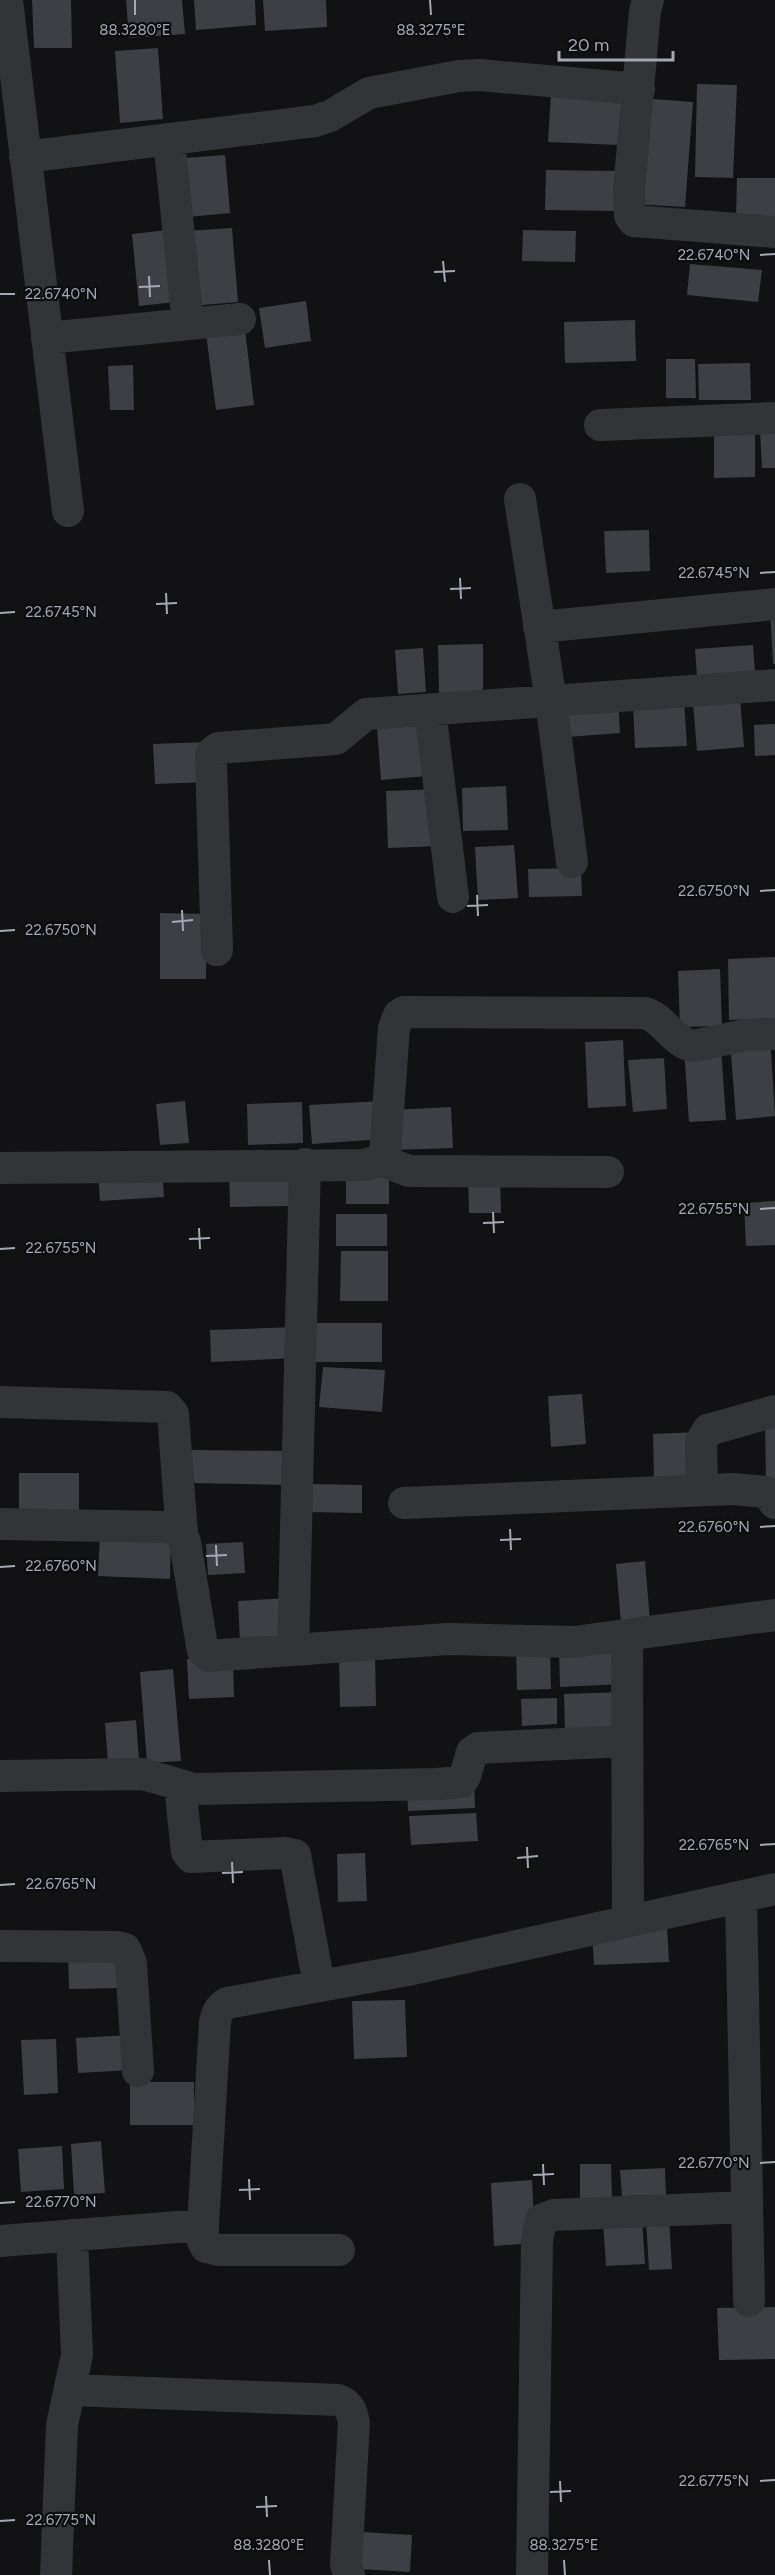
<svg xmlns="http://www.w3.org/2000/svg" width="775" height="2575" font-family="Figtree,sans-serif">
  <rect width="100%" height="100%" fill="#121214"/>
  <!-- building -->
  <path fill="#3e3f44" d="M32 0H71L72 48H34Z
    M126 0H182L185 34 129 38Z
    M194 0H255L256 25 196 30Z
    M263 0H326L327 27 265 31Z
    M158 48 163 119 120 123 115 51Z
    M697 84 737 85 733 178 695 177Z
    M551 92 623 95 620 145 548 142Z
    M639 98 693 102 685 207 632 204Z
    M225 155 230 213 188 217 184 158Z
    M546 170 618 171 617 211 545 210Z
    M737 178H775V219L736 218Z
    M232 228 238 302 191 306 185 231Z
    M177 229 185 301 139 306 132 234Z
    M523 230 576 231 575 262 522 261Z
    M690 264 762 270 758 302 687 295Z
    M306 301 311 341 265 348 259 308Z
    M635 320 636 361 565 363 564 322Z
    M244 321 254 405 216 410 205 326Z
    M666 359H695L696 398H666Z
    M750 363 751 400H699L698 364Z
    M133 365 134 410H110L108 366Z
    M755 423V477L714 478V424Z
    M775 429V468H762L760 430Z
    M649 530 650 571 606 573 604 531Z
    M770 609H775V664H773Z
    M483 644V693L439 694 438 645Z
    M753 645 755 672 697 677 695 649Z
    M423 648 426 692 398 694 395 650Z
    M618 698 620 733 568 737 565 702Z
    M740 699 744 747 697 751 693 703Z
    M684 701 687 746 635 748 633 703Z
    M422 712 427 776 381 780 376 716Z
    M775 724V755L755 756 754 725Z
    M207 742 209 782 155 784 153 744Z
    M506 786 508 830 463 831 462 788Z
    M438 789 440 846 388 848 386 791Z
    M514 845 518 898 478 900 475 847Z
    M581 868 582 896 529 897 528 869Z
    M160 913 207 914 206 979H160Z
    M775 957V1018L729 1020 728 959Z
    M720 969 722 1026 680 1027 678 971Z
    M770 1036 775 1116 736 1120 730 1039Z
    M623 1040 626 1106 588 1108 585 1042Z
    M721 1047 726 1120 689 1122 684 1049Z
    M664 1058 667 1109 633 1112 628 1060Z
    M185 1101 189 1143 160 1145 156 1104Z
    M382 1101 384 1139 312 1144 309 1105Z
    M302 1102 303 1143 248 1145 247 1104Z
    M451 1107 453 1148 394 1150 392 1110Z
    M162 1166 164 1197 100 1201 98 1170Z
    M346 1167H389V1204H346Z
    M290 1169 291 1206 230 1207 229 1170Z
    M500 1179 501 1213H469L468 1180Z
    M775 1201V1245L746 1246 744 1203Z
    M336 1214H387V1246H336Z
    M341 1251H388V1301H340Z
    M309 1323H382V1362H309Z
    M295 1327 296 1358 211 1362 210 1330Z
    M323 1367 385 1370 382 1412 319 1407Z
    M582 1394 586 1444 551 1447 548 1396Z
    M765 1421H775V1485L766 1486Z
    M698 1432 700 1478 654 1480 653 1434Z
    M191 1450 292 1451V1485L191 1483Z
    M19 1473H79V1510H19Z
    M308 1484 362 1485V1513L307 1512Z
    M100 1533 171 1536 170 1579 98 1576Z
    M243 1542 245 1573 208 1575 206 1544Z
    M645 1561 650 1621 621 1623 616 1564Z
    M290 1598 293 1640 240 1643 238 1601Z
    M621 1642 623 1684 560 1687 559 1645Z
    M550 1645 551 1689 517 1690 516 1646Z
    M339 1654H375L376 1706 340 1707Z
    M233 1657 234 1697 189 1699 187 1659Z
    M173 1669 181 1761 147 1763 140 1672Z
    M623 1692 624 1730 565 1731 564 1694Z
    M557 1698V1724L522 1726 521 1699Z
    M136 1720 139 1760 108 1763 105 1723Z
    M474 1782 475 1808 408 1811 407 1786Z
    M476 1813 478 1841 411 1845 409 1816Z
    M365 1853 367 1901 338 1902 337 1854Z
    M667 1927 669 1962 594 1965 592 1931Z
    M124 1950V1988L69 1989 68 1951Z
    M405 2000 407 2057 354 2059 352 2001Z
    M130 2035 132 2070 78 2073 76 2038Z
    M56 2039 58 2093 24 2095 21 2040Z
    M130 2082H194V2125H130Z
    M101 2141 105 2193 74 2195 71 2144Z
    M62 2146 64 2189 21 2192 18 2149Z
    M580 2164H611L612 2198H580Z
    M665 2168 666 2195 622 2196 620 2170Z
    M532 2180 535 2243 494 2246 491 2183Z
    M669 2218 672 2269 649 2270 646 2220Z
    M642 2221 645 2264 606 2266 603 2223Z
    M775 2307V2359L719 2360 717 2308Z
    M362 2532 412 2535 410 2572 360 2569Z"/>
  <g fill="none" stroke-linecap="round" stroke-linejoin="round">
    <!-- minor -->
    <path stroke="#333438" stroke-width="32" d="M7 0 68 511
      M648 0 645 11 629 190 630 216 634 221 775 232
      M169 139 188 324
      M25 157 315 121 330 116 369 93 459 76 479 75 639 89
      M47 338 240 319
      M600 425 775 418
      M520 499 551 701 572 862
      M539 627 775 604
      M430 710 453 897
      M217 950 211 761V754L218 748 336 739 366 714 775 685
      M380 1160 409 1171 608 1172
      M0 1168 364 1165 378 1161 385 1152 394 1028 399 1015 404 1012 645 1013C664 1018 674 1044 694 1046L745 1035 775 1034
      M0 1402 167 1407 173 1414 182 1534
      M702 1490 701 1442 708 1430 775 1411
      M404 1503 733 1489 766 1492 775 1503
      M0 1524 166 1527C176 1530 181 1532 185 1542L201 1640 203 1651 208 1656 448 1639 574 1642 775 1615
      M627 1636 628 1921
      M293 1650 305 1164
      M0 1776 143 1774 194 1789 436 1784 461 1782 465 1776 472 1752 478 1748 627 1741
      M180 1786 187 1852 191 1857 285 1853 295 1855 319 1985
      M741 1897 749 2301
      M0 1946 117 1947 125 1949 131 1963 138 2071
      M0 2241 203 2225
      M339 2250H220L206 2247 203 2241V2225L215 2022C217 2013 219 2008 227 2003L413 1969 775 1889
      M70 2390 338 2400C349 2404 352 2411 354 2423L346 2564 349 2575
      M56 2575 62 2425 77 2355 72 2235
      M532 2575 537 2241 541 2220 554 2215 747 2207"/>
  </g>
  <!-- ticks -->
  <path fill="none" stroke="#a4a7b4" stroke-width="2" d="M135 0V15M430 0 431 15M760 255 775 254M443 261 445 282M434 272 455 271M149 276 150 297M139 287 160 286M0 294H15M760 573 775 572M460 578 461 599M450 589 471 588M166 593 167 614M156 604 177 603M0 613 15 612M760 891 775 890M477 895 478 916M467 906 488 905M182 910 183 931M172 922 193 920M0 931 15 930M760 1209 775 1208M493 1212 494 1233M483 1223 504 1222M199 1228 200 1249M189 1239 210 1238M0 1249 15 1248M760 1527 775 1526M510 1529 511 1550M500 1540 521 1539M216 1545 217 1566M206 1556 227 1555M0 1567 15 1566M760 1845 775 1844M527 1847 528 1868M517 1858 538 1856M232 1862 233 1883M222 1873 243 1872M0 1885 15 1884M760 2163 775 2162M543 2164 544 2185M533 2175 554 2174M249 2179 250 2200M239 2190 260 2189M0 2203 15 2202M560 2481 561 2502M760 2481 775 2480M550 2492 571 2491M266 2496 267 2517M256 2507 277 2506M0 2521 15 2520M269 2560 270 2575M564 2560 565 2575"/>
  <g font-size="15" text-anchor="middle" fill="#a4a7b4" stroke="#0d0d0f" stroke-width="4.5" stroke-linejoin="round" paint-order="stroke">
    <text x="135" y="35">88.3280°E</text>
    <text x="431" y="35">88.3275°E</text>
    <text x="714" y="260">22.6740°N</text>
    <text x="61" y="299">22.6740°N</text>
    <text x="714" y="578">22.6745°N</text>
    <text x="61" y="617">22.6745°N</text>
    <text x="714" y="896">22.6750°N</text>
    <text x="61" y="935">22.6750°N</text>
    <text x="714" y="1214">22.6755°N</text>
    <text x="61" y="1253">22.6755°N</text>
    <text x="714" y="1532">22.6760°N</text>
    <text x="61" y="1571">22.6760°N</text>
    <text x="714" y="1850">22.6765°N</text>
    <text x="61" y="1889">22.6765°N</text>
    <text x="714" y="2168">22.6770°N</text>
    <text x="61" y="2207">22.6770°N</text>
    <text x="714" y="2486">22.6775°N</text>
    <text x="61" y="2525">22.6775°N</text>
    <text x="269" y="2550">88.3280°E</text>
    <text x="564" y="2550">88.3275°E</text>
  </g>
  <!-- scale -->
  <path d="M559 51v9h114v-9" fill="none" stroke="#a4a7b4" stroke-width="3"/>
  <text x="568" y="51" font-size="18" fill="#a4a7b4" stroke="#0d0d0f" stroke-width="4.5" paint-order="stroke">20 m</text>
</svg>
